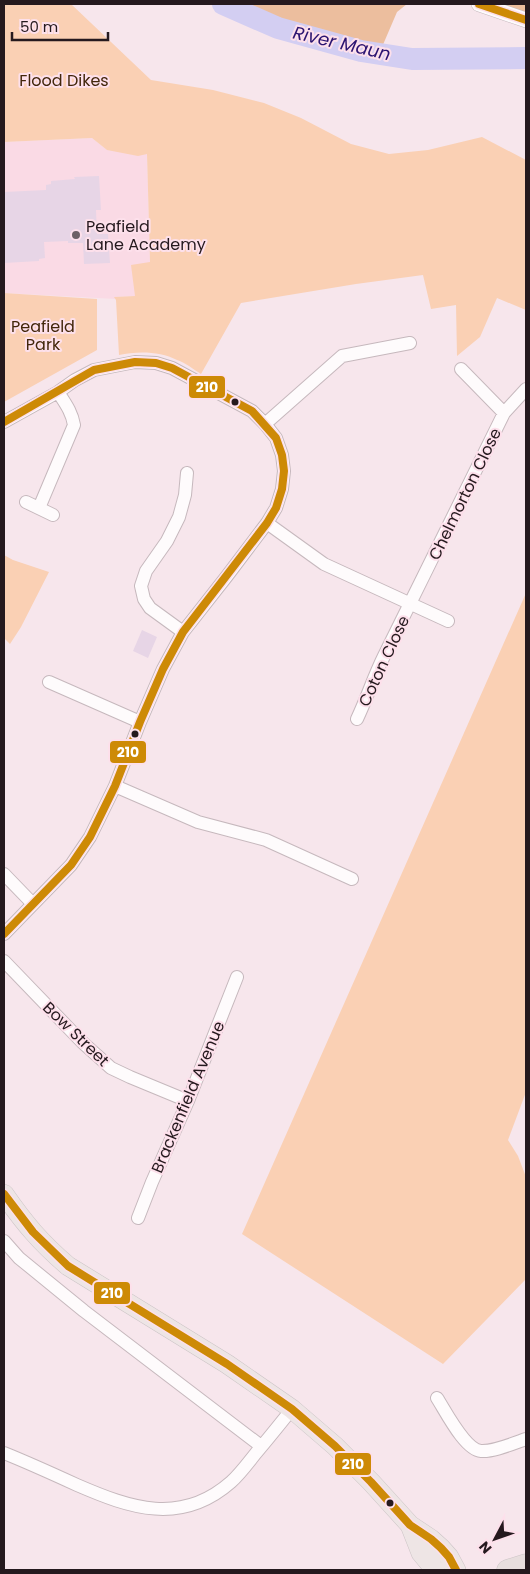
<svg xmlns="http://www.w3.org/2000/svg" width="530" height="1574" font-family="Poppins,sans-serif">
  <rect width="100%" height="100%" fill="#f7e6ec"/>
  <!-- built -->
  <path fill="#fadae5" d="M92 138 107 150 147 154 150 262 135 296 115 297 116 299 4 293V142Z"/>
  <!-- green -->
  <path fill="#fad0b4" d="M4 4H71L151 80 213 90 264 103 301 118 351 144 389 154 428 150 482 137 526 160V310L497 298 480 337 457 356 456 305 431 309 423 275 356 284 241 303 201 374C193 369 186 363 177 360 160 351 137 351 119 355L116 300 114 297 135 296 131 265 150 262 147 154 138 156 107 150 92 138 4 142Z
    M4 293 97 299V350L4 402Z
    M4 555 13 560 49 572 21 627 10 644 4 638Z
    M526 593V1092L508 1140 518 1156 526 1177V1279L443 1364 242 1234Z"/>
  <!-- forest -->
  <path fill="#ecbe9e" d="M246 4H407L397 12 382 47 286 20Z
    M492 4H526V15Z"/>
  <g fill="none" stroke-linecap="round" stroke-linejoin="round">
    <!-- river -->
    <path stroke="#d3cef2" stroke-width="22" d="M223 4 278 28 361 51 412 59 526 58"/>
  </g>
  <!-- building -->
  <path fill="#e7d5e6" d="M99 176 101 210H96L97 234H108L110 263 84 264 83 243H68V241L44 242 45 258 39 259V261L4 263V192L46 190V185L51 184V181L75 179 74 177Z
    M142 630 157 637 148 658 133 651Z"/>
  <g fill="none" stroke-linecap="round" stroke-linejoin="round">
    <!-- minor casing -->
    <g stroke="#c6b8bd" stroke-width="14">
      <path id="minor" d="M461 369 504 413
        M4 422 58 392 75 380 94 370 135 362 156 363 172 368 252 411 265 424 276 438 282 455 284 471 282 489 276 508 267 523 227 576 183 632 163 669 140 722 115 786 90 837 71 865 4 934
        M265 424 342 356 410 343
        M26 502 53 515
        M39 508 74 425C72 412 65 403 58 392
        M267 523 324 564 448 621
        M183 632 150 608 144 599 141 586 146 571 167 541 179 517 185 495 187 473
        M49 682 140 722
        M357 719C367 698 374 676 384 656 424 575 464 495 504 413L526 389
        M115 786 198 822 266 840 352 879
        M4 874 33 904
        M4 961 82 1042 111 1068 130 1077 188 1101
        M138 1218 152 1182 188 1101 237 977
        M4 1241 19 1258 84 1311 261 1446
        M437 1398C446 1412 465 1450 481 1451 494 1452 514 1443 526 1439
        M4 1453C29 1463 53 1474 77 1485 130 1508 181 1526 231 1482 240 1474 248 1463 256 1453 268 1439 280 1424 292 1409"/>
    </g>
    <!-- tertiary casing -->
    <g stroke="#c6b8bd" stroke-width="16">
      <path id="tertiary" d="M479 4 526 20"/>
    </g>
    <!-- primary casing -->
    <g stroke="#ccc4c6" stroke-width="20">
      <path id="primary" d="M4 1194C24 1223 41 1243 68 1266L227 1364 292 1409 335 1446 371 1482 410 1525 431 1539 441 1548 449 1557 456 1570
        M410 1525 421 1553 435 1570"/>
    </g>
    <!-- trunk casing -->
    <g stroke="#ccc4c6" stroke-width="21">
      <path id="trunk" d="M507 1570 526 1564"/>
    </g>
    <!-- minor -->
    <use href="#minor" stroke="#fefbfc" stroke-width="12"/>
    <!-- tertiary -->
    <use href="#tertiary" stroke="#fefbfc" stroke-width="15"/>
    <!-- primary -->
    <use href="#primary" stroke="#eee5e5" stroke-width="19"/>
    <!-- trunk -->
    <use href="#trunk" stroke="#e8dede" stroke-width="20"/>
    <!-- bus-1 casing -->
    <g stroke="#fde0eb" stroke-width="11">
      <path id="bus-1" d="M479 4 526 20
        M4 422 94 370 135 362 156 363 172 368 252 411 276 438 282 455 284 471 282 489 276 508 267 523 183 632 163 669 140 722 115 786 90 837 71 865 4 934
        M4 1194 33 1232 68 1266 227 1364 292 1409 335 1446 371 1482 410 1525 431 1539 441 1548 449 1557 456 1570"/>
    </g>
    <!-- bus-1 -->
    <use href="#bus-1" stroke="#cd8a06" stroke-width="8"/>
  </g>
  <!-- markers -->
  <circle fill="#6e6166" stroke="#fde0eb" stroke-width="2" cx="76" cy="235" r="5"/>
  <g fill="#25191e" stroke="#fde0eb" stroke-width="2">
    <circle cx="235" cy="402" r="4.5"/>
    <circle cx="135" cy="734" r="4.5"/>
    <circle cx="390" cy="1503" r="4.5"/>
  </g>
  <g text-anchor="middle" dominant-baseline="central" stroke-width="4" stroke-linejoin="round" paint-order="stroke">
    <!-- park labels -->
    <g font-size="16" fill="#42260a" stroke="#fde0eb">
      <text x="64" y="80">Flood Dikes</text>
      <text x="43" y="326">Peafield<tspan x="43" dy="18">Park</tspan></text>
    </g>
    <!-- poi labels -->
    <g font-size="16" fill="#25191e" stroke="#fde0eb" text-anchor="start">
      <text x="86" y="226">Peafield<tspan x="86" dy="18">Lane Academy</tspan></text>
    </g>
    <!-- street labels -->
    <g font-size="16" fill="#25191e" stroke="#fde0eb">
      <text transform="translate(465 494) rotate(-64)">Chelmorton Close</text>
      <text transform="translate(384 661) rotate(-65)">Coton Close</text>
      <text transform="translate(76 1034) rotate(44)">Bow Street</text>
      <text transform="translate(188 1097) rotate(-67)">Brackenfield Avenue</text>
    </g>
    <!-- water labels -->
    <g font-size="18" font-style="italic" fill="#2b1471" stroke="#fde0eb">
      <text transform="translate(342 43) rotate(13)">River Maun</text>
    </g>
  </g>
  <g stroke="#fde0eb" stroke-width="2">
    <rect x="188" y="375" width="38" height="24" rx="5" fill="#cd8a06"/>
    <rect x="109" y="740" width="38" height="24" rx="5" fill="#cd8a06"/>
    <rect x="93" y="1281" width="38" height="24" rx="5" fill="#cd8a06"/>
    <rect x="334" y="1452" width="38" height="24" rx="5" fill="#cd8a06"/>
  </g>
  <g font-size="14" text-anchor="middle" font-weight="bold" fill="#fff">
    <text x="207" y="392">210</text>
    <text x="128" y="757">210</text>
    <text x="112" y="1298">210</text>
    <text x="353" y="1469">210</text>
  </g>
  <!-- border -->
  <rect width="530" height="1574" fill="none" stroke="#25191e" stroke-width="10"/>
  <!-- north arrow -->
  <g transform="translate(495 1539) rotate(229)" stroke="#fde0eb" stroke-width="4" paint-order="stroke">
  <path d="M0-4L9 19L0 12L-9 19Z" fill="#25191e"/>
  <text y="-8" font-size="14" font-weight="bold" text-anchor="middle" fill="#25191e">N</text>
  </g>
  <!-- scale -->
  <path d="M12 32v8h96v-8" fill="none" stroke="#25191e" stroke-width="2.5"/>
  <text x="20" y="32" font-size="15" fill="#25191e" stroke="#fde0eb" stroke-width="4" paint-order="stroke">50 m</text>
</svg>
